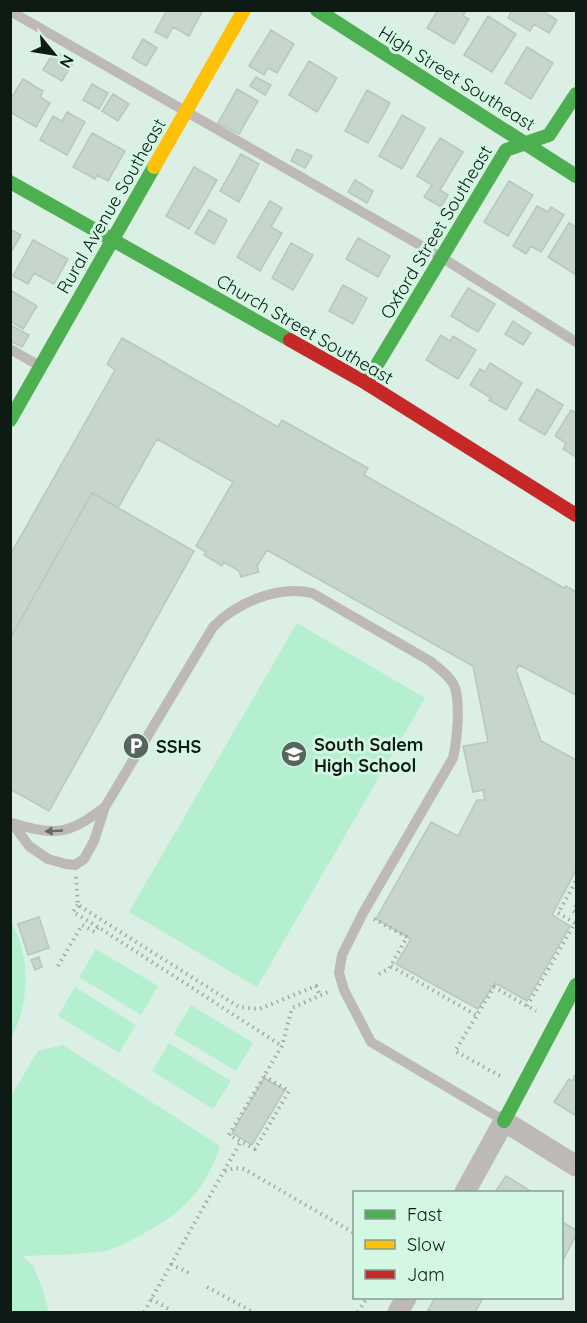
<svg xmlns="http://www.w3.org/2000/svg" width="587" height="1323" font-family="Quicksand,sans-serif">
  <rect width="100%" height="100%" fill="#dbefe4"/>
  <!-- green -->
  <path fill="#b4efd0" d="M297 623 425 698 257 987 129 912Z
    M11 922C31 957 30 1003 11 1038Z
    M96 949 158 986 141 1015 79 977Z
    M75 987 136 1025 119 1053 58 1016Z
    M191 1005 253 1043 236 1071 174 1034Z
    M169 1043 231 1081 213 1109 152 1071Z
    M63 1045 220 1146C206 1191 178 1217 135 1238 126 1243 115 1249 105 1251 78 1255 49 1255 22 1256L33 1266 42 1287 49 1312H11V1096L38 1051Z"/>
  <!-- building -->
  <path fill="#c6d6cd" stroke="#b8c7bf" stroke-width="1.5" d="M167 10H203L189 36 173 27 167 38 155 32Z
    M438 10H466L463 16 469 19 454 44 427 28Z
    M512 10H541L557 20 549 33 534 24 530 31 508 18Z
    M488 16 516 34 492 72 464 55Z
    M271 30 294 44 277 73 268 68 264 75 249 66Z
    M143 39 157 48 146 66 132 58Z
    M527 47 553 63 531 99 505 83Z
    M54 51 73 63 62 81 43 70Z
    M309 61 337 78 317 112 289 95Z
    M256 77 271 85 265 95 250 86Z
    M23 79 43 91 40 97 50 103 36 127 10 112V100Z
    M92 84 108 93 99 109 83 100Z
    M237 89 258 101 239 134 218 123Z
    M367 90 390 103 368 143 345 131Z
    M113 94 129 104 118 121 102 111Z
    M67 112 85 122 67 155 40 140 53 116 62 121Z
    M402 115 425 128 402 169 379 156Z
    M92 133 125 151 108 181 97 175 95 179 73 167Z
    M440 138 463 152 440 190 448 195 441 207 424 197 432 185 417 176Z
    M297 149 312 156 305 168 291 161Z
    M241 154 259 164 239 202 220 191Z
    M194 167 217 180 189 229 166 216Z
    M355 180 373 191 367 203 348 192Z
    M509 181 533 195 508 236 484 222Z
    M270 201 282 208 271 227 282 233 260 271 237 257Z
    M537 206 548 212 551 207 564 215 541 252 531 246 526 254 513 246Z
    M209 210 227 220 214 244 195 233Z
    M569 223 576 227V275L548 257Z
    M10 229 21 235 10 254Z
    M358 238 390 256 378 277 346 259Z
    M33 240 68 259 54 284 34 273 28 284 13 276Z
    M291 243 313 255 293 290 272 278Z
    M343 285 367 298 353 324 329 311Z
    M468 288 495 304 478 332 451 316Z
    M10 290 37 306 23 329 10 321Z
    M513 321 531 333 523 345 505 334Z
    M10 325 29 335 22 347 10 341Z
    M441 335 450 341 453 336 476 350 458 379 426 360Z
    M122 338 278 427 282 420 348 457 368 468 364 475 564 588 566 586 576 592V695L519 665 516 670 541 741 576 760V870L552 915 570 926 527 1001 495 983 478 1009 396 964 411 939 376 919 431 822 458 836 477 800H485L483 790 473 792 463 746 488 742 473 666 267 550 257 566 259 572 241 577 239 571 224 562 222 566 204 555 206 552 196 546 233 482 157 439 118 508 92 493 10 639V555L115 370 107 364Z
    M490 363 522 383 506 410 489 400 491 398 470 385 480 369 485 372Z
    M537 389 563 405 545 435 519 420Z
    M571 410 576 413V457L563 449 566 443 555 436Z
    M92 493 194 551 49 811 10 789V639Z
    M39 917 49 948 28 955 18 924Z
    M39 957 42 967 35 970 31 960Z
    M576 1073V1116L554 1102 569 1079 572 1081Z
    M264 1078 285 1090 252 1145 232 1133Z
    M506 1176 532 1192H495Z
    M562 1222 576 1230V1235L563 1260Z
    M435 1298H483L475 1312H432L428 1310Z"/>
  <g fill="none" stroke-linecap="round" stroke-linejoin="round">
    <!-- path -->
    <path stroke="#a6a9a5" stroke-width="4" stroke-dasharray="1.5 4.5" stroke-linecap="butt" d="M76 877 78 905 239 1007 259 1009 316 986 320 996
      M78 905 73 912 98 927
      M576 906 573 911 576 913
      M374 919 407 937 389 969 375 976
      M58 966 82 925 95 932 98 927 282 1046
      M391 966 476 1015
      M527 1006 575 923 558 913 576 881
      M264 1076 289 1091 255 1149 229 1135 282 1046 292 1008 330 991
      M500 1076 455 1051 494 987 536 1011
      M225 1171 235 1168 244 1169 354 1233
      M171 1264 189 1273
      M207 1287 253 1312
      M151 1299 171 1310
      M144 1312 241 1141
      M358 1312 367 1298"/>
    <!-- lane -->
    <path stroke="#bcb9b7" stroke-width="10" d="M10 11 441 257 576 342
      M10 349 38 365
      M105 807C68 835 56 836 12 823L29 846 48 859 66 864 75 865 84 859 94 841 105 807 213 627C236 603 278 585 312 593L430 661C438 668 449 675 454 685 461 701 457 741 453 758L363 913 342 955 339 973 344 990 371 1042 503 1120"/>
    <!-- street -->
    <path stroke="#bcb9b7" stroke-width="21" d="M465 1192 504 1121 576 1166
      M398 1312 406 1298"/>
    <!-- fast -->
    <path stroke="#4caf50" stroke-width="14" d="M317 10 576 176
      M10 182 290 340
      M366 383 506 150 549 135 576 94
      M10 420 154 167
      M504 1121 576 985"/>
    <!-- slow -->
    <path stroke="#ffc107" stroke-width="14" d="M154 167 244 10"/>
    <!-- jam -->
    <path stroke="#c62828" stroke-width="14" d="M290 340 366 383 576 515"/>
  </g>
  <!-- one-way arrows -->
  <defs><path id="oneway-solid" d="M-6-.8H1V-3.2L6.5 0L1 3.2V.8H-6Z" transform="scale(1.5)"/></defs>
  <use fill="#656a66" href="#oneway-solid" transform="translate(54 831) rotate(177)"/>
  <!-- icons -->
  <defs>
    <g id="parking-disc" transform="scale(1.35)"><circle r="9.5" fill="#56655d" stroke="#d3f7e3"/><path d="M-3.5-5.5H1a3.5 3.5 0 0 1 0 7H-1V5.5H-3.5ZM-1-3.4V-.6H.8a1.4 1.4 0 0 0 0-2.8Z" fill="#fff"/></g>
    <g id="school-disc" transform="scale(1.35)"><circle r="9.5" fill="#56655d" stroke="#d3f7e3"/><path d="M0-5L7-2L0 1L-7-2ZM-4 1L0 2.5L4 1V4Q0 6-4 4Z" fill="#fff"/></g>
  </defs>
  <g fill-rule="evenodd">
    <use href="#parking-disc" x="136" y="746"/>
    <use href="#school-disc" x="294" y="754"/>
  </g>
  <g text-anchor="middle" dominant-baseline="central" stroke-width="6" stroke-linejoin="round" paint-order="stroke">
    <!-- street labels -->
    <g font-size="18" fill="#0e1a14" stroke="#d3f7e3">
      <text transform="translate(457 78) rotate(32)">High Street Southeast</text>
      <text transform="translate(111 206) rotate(-60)">Rural Avenue Southeast</text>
      <text transform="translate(436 232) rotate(-59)">Oxford Street Southeast</text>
      <text transform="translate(305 329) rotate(30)">Church Street Southeast</text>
    </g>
    <!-- poi labels -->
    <g font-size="18" font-weight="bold" fill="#0e1a14" stroke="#d3f7e3" text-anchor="start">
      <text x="314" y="744">South Salem<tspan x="314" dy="21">High School</tspan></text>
      <text x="156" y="746">SSHS</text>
    </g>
  </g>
  <!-- border -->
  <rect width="587" height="1323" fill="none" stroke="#0e1a14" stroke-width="24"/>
  <!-- legend -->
  <rect x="353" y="1191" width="210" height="108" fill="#d3f7e3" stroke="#849f90" stroke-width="1.5"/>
  <rect x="365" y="1210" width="30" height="9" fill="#4caf50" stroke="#849f90" stroke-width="1.5"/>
  <text x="407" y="1221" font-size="18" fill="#0e1a14">Fast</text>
  <rect x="365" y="1240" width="30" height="9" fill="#ffc107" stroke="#849f90" stroke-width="1.5"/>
  <text x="407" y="1251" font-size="18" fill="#0e1a14">Slow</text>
  <rect x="365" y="1270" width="30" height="9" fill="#c62828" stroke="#849f90" stroke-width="1.5"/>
  <text x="407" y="1281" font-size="18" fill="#0e1a14">Jam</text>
  <!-- north arrow -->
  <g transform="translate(54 54) rotate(120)" stroke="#d3f7e3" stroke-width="4.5" paint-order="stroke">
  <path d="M0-4.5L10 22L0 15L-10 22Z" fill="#0e1a14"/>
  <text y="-9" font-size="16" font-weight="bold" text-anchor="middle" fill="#0e1a14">N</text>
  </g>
</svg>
